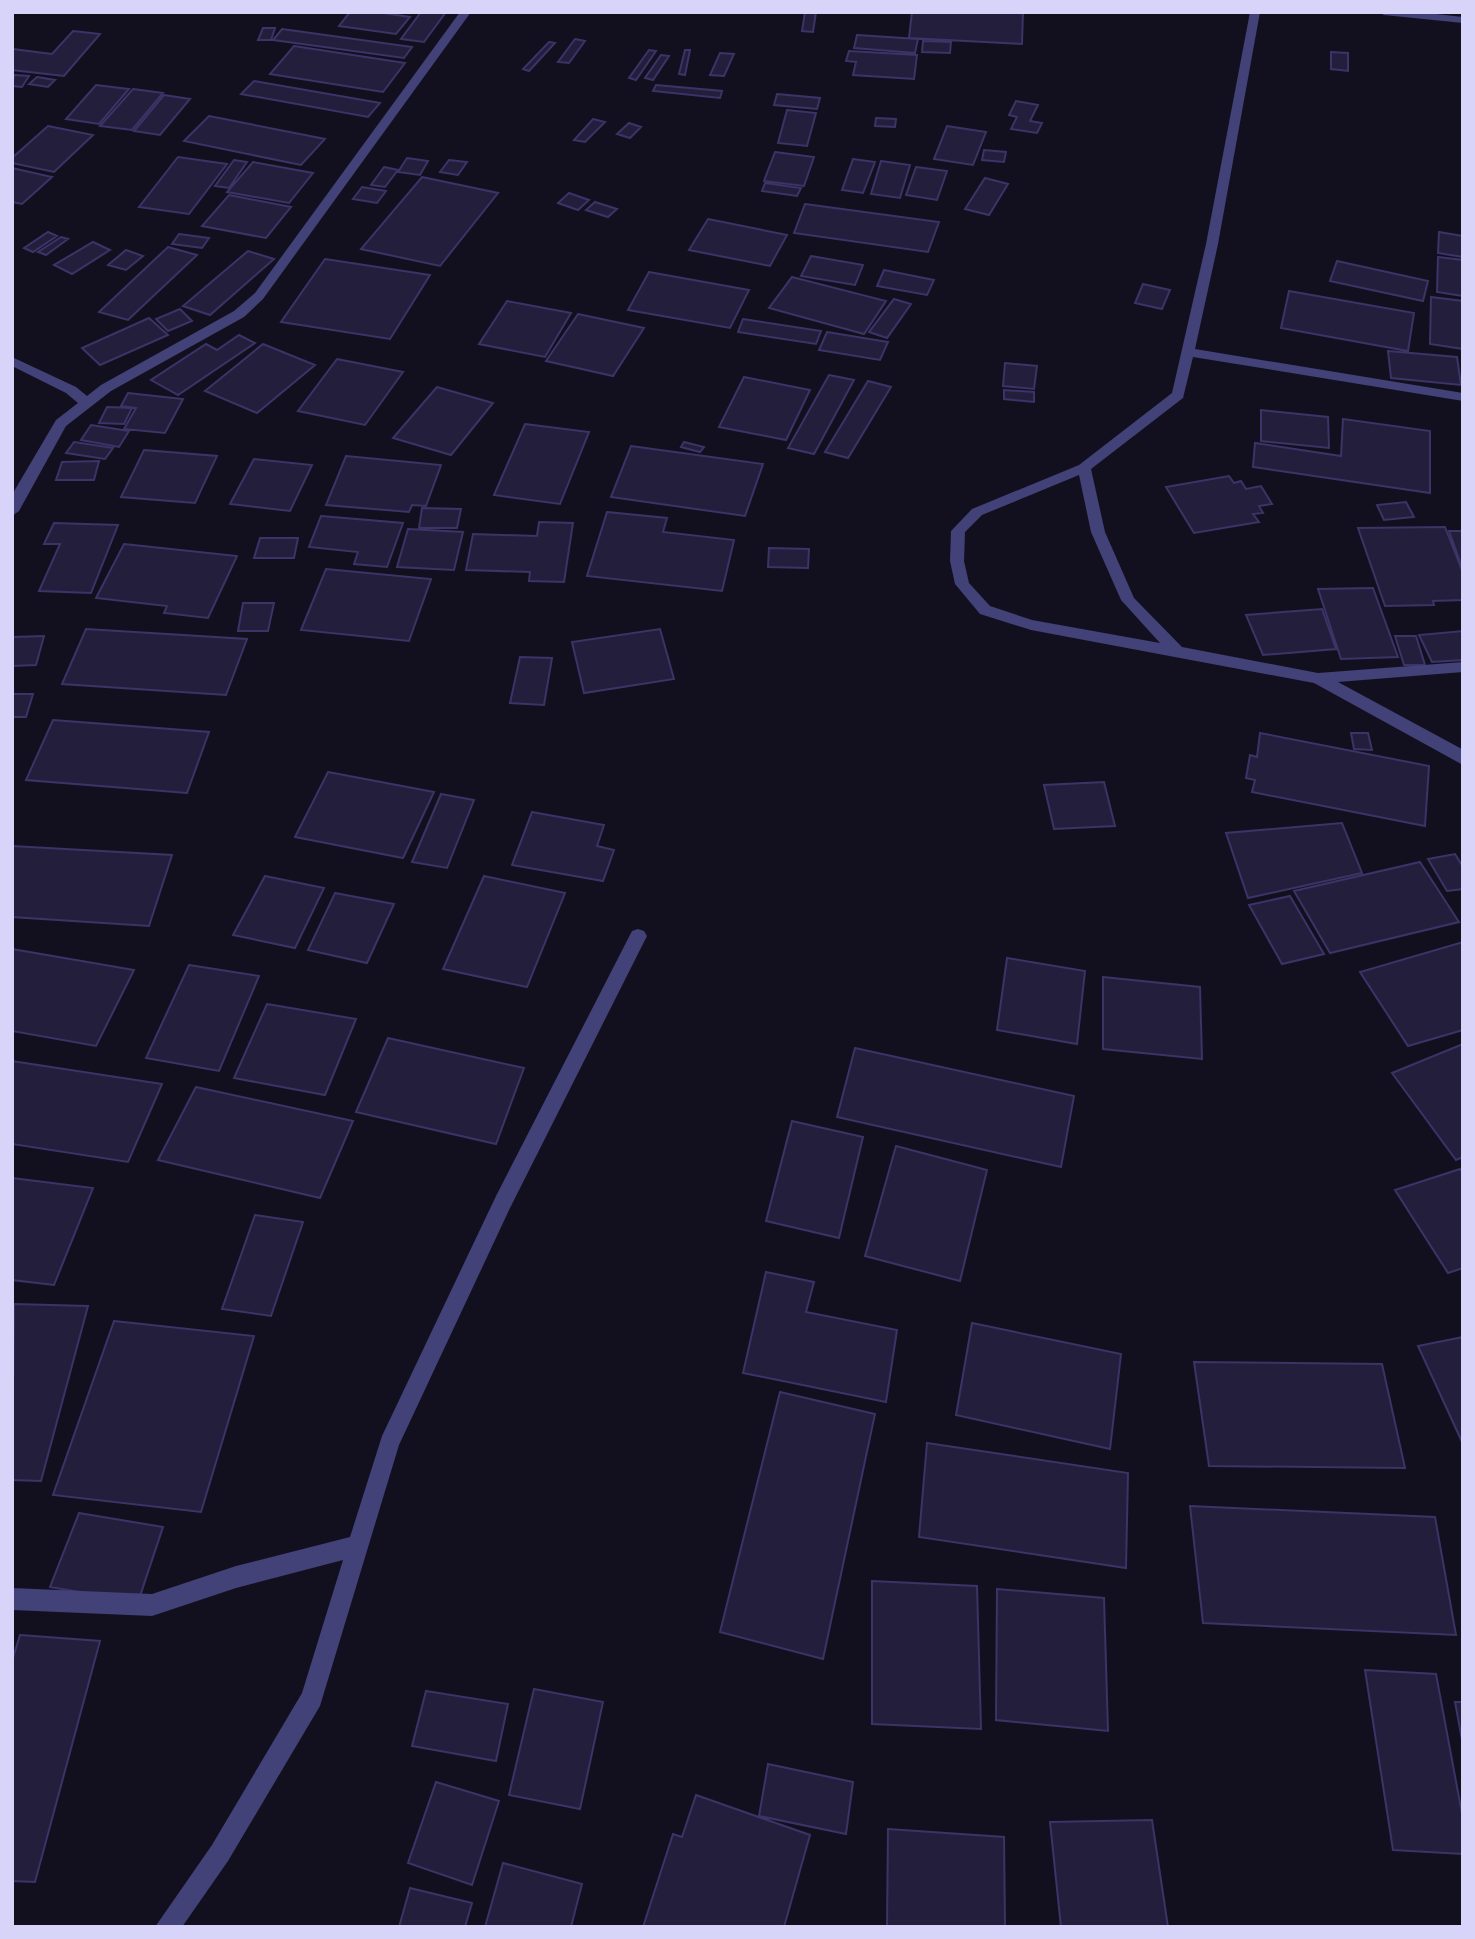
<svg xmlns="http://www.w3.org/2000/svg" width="1475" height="1939" font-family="'Nunito Sans',sans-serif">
  <rect width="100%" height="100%" fill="#12101f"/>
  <!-- building -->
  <path fill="#241e3d" stroke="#3c3366" stroke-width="2" d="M350 12H377L410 17 396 34 339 26Z
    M421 12H446L424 42 401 39Z
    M805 12H816L813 32 802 31Z
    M912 12H1023L1022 44 909 38Z
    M263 28H275L271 40H258Z
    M282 29 412 47 404 58 273 40Z
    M73 31 100 34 64 76 12 70V49L52 54Z
    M857 35 918 39 915 53 854 48Z
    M575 39 585 41 569 63 558 62Z
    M923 41 951 42 950 53 922 52Z
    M549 42 555 43 529 71 523 69Z
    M294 46 405 63 383 92 270 74Z
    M649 50 656 51 636 80 629 78Z
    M685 50H690L685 75 679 74Z
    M849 51 917 55 914 79 853 75 856 62 846 61Z
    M1331 52 1348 53V71L1331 69Z
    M720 53 734 54 724 76 710 75Z
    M661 55 669 56 653 80 645 78Z
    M14 75 29 76 22 87 12 86Z
    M37 77 55 80 48 87 29 84Z
    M254 81 380 103 368 117 241 94Z
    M96 85 129 89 99 124 66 119Z
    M656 85 722 91 720 98 653 91Z
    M133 89 163 93 132 130 100 126Z
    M777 94 820 98 817 109 774 105Z
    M164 95 190 99 160 135 134 131Z
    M1016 101 1038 105 1030 121 1042 123 1037 133 1011 129 1017 117 1009 115Z
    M787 110 816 113 807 146 778 143Z
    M209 116 325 139 301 165 184 141Z
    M876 118 896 119 895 127 875 126Z
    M593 119 605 122 585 142 574 140Z
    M629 123 641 127 630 138 617 134Z
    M48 126 93 135 54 172 12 163V158Z
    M947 126 986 132 973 165 934 159Z
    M984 150 1006 152 1004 162 982 160Z
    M775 152 814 157 804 186 764 181Z
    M178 157 227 164 189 214 139 207Z
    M407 158 428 161 420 175 398 172Z
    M853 159 875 162 863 193 842 190Z
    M234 160 247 162 229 188 215 186Z
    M449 160 467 162 458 175 440 172Z
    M881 161 910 165 900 198 871 194Z
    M253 162 313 173 289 203 227 192Z
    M384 167 398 170 385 187 371 185Z
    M916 167 947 171 937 200 906 195Z
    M12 168 52 177 22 204 12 202Z
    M422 177 498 193 440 266 361 249Z
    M985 178 1008 184 989 215 965 209Z
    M765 183 801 188 797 196 762 191Z
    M362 187 386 191 377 203 353 199Z
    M569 193 589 200 578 210 558 203Z
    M229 195 291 207 266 238 202 226Z
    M595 202 617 209 608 217 586 210Z
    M805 204 939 222 928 252 794 233Z
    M708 219 787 235 770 266 689 250Z
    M48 232 57 236 33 252 24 248Z
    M1439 232 1463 236V257L1438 253Z
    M179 234 209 238 202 248 172 244Z
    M61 237 68 239 46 255 38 252Z
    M93 242 110 250 72 274 54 265Z
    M168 247 197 255 128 320 99 312Z
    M126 250 143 256 126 270 108 265Z
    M248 251 274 259 210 315 183 306Z
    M811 256 863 265 855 285 801 276Z
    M1438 257 1463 260V296L1437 292Z
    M325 259 430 275 390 339 281 322Z
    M1337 261 1428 281 1423 301 1330 281Z
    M884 270 934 280 927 295 877 286Z
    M649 272 749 290 730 328 628 310Z
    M792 277 886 301 864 334 769 308Z
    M1143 284 1170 290 1162 309 1135 303Z
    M1289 291 1414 313 1408 351 1281 328Z
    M1431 297 1463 301V349L1430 344Z
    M894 299 911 304 887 338 869 332Z
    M507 301 571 313 545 357 479 344Z
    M180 309 192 321 168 331 156 319Z
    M578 314 644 328 613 376 546 361Z
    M149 318 168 335 100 365 82 348Z
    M743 319 821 331 816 344 738 332Z
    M827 332 888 342 880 360 819 350Z
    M239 335 255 343 178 395 151 380 206 344 217 350Z
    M263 344 315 365 257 413 205 391Z
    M1388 351 1457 357 1461 385 1391 378Z
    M337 359 403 372 365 425 298 411Z
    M1005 363 1037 366 1034 389 1003 386Z
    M829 375 854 380 814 454 788 448Z
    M744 377 810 390 786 440 719 427Z
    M868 381 891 387 848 458 825 452Z
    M437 387 493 403 451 455 393 438Z
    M1004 390 1034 392V402L1004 399Z
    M128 393 183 399 165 433 124 429 136 408 121 406Z
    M107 407 132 408 124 424 99 423Z
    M1261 410 1328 417 1329 448 1261 441Z
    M1343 419 1430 431V493L1253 467 1255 443 1341 456Z
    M525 424 589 432 560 504 494 495Z
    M91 425 129 431 119 447 81 440Z
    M74 442 113 448 105 459 66 453Z
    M684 442 704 447 700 452 681 447Z
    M631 446 763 464 745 516 611 497Z
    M144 450 217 456 195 503 121 497Z
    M346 456 441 465 426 506 412 505 409 512 326 505Z
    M254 459 312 465 290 511 230 504Z
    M99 461 94 480H56L62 462Z
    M1229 476 1234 483 1241 481 1246 489 1261 486 1272 504 1259 506 1263 513 1253 514 1259 522 1194 533 1166 487Z
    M1406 502 1414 517 1384 520 1377 505Z
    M422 508 461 509 457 528H419Z
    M607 512 667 518 663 532 734 540 722 591 587 576Z
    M321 516 403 523 387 567 354 564 358 552 309 547Z
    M539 522 573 523 564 582 529 581 530 572 466 570 473 534 537 536Z
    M54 523 118 525 91 593 39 591 60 544H44Z
    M1445 527 1463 573V600L1433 601 1434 605 1385 606 1358 528Z
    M408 529 463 532 454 570 397 567Z
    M1449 531H1463V570Z
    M260 538H298L294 558H254Z
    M124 544 237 556 208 618 164 613 167 606 96 598Z
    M769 548 809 549 808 568 768 567Z
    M326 569 431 579 409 641 301 630Z
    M1373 588 1398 657 1341 659 1318 589Z
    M243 603H274L268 631H238Z
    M1322 609 1336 649 1263 655 1246 615Z
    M86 629 247 639 226 695 62 684Z
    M660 629 674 679 584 693 572 642Z
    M1463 631V660L1432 662 1419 635Z
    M44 636 36 665 12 666 13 637Z
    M1395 636H1416L1425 665H1404Z
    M520 657 552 658 544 705 510 703Z
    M12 694H33L26 717H12Z
    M53 720 209 732 187 793 26 780Z
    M1260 733 1429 766 1425 826 1252 792 1255 780 1246 778 1250 755 1257 757Z
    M1351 733H1368L1372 750 1354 749Z
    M328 772 434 792 403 858 295 837Z
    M1104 782 1115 826 1054 829 1044 785Z
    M441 794 474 800 447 868 412 862Z
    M532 812 604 825 597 846 614 850 603 881 512 865Z
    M1342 823 1362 873 1248 898 1226 833Z
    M12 846 172 855 149 926 12 917Z
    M1455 854 1463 867V889L1447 891 1428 859Z
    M1420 862 1459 922 1330 953 1294 891Z
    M265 876 324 888 295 948 233 935Z
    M484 876 565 893 527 987 443 969Z
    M335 893 394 904 367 963 308 950Z
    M1290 896 1324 954 1282 964 1249 905Z
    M1463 942V1030L1408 1046 1360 972Z
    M12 949 134 970 96 1046 12 1031Z
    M1007 958 1085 971 1077 1044 997 1030Z
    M189 965 259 976 219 1071 146 1058Z
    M1103 977 1200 987 1202 1059 1103 1049Z
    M267 1004 356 1019 325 1095 234 1078Z
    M388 1038 524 1068 496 1144 356 1112Z
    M1463 1044V1157L1456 1160 1392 1073Z
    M855 1048 1074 1096 1061 1167 837 1117Z
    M12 1061 162 1084 128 1162 12 1144Z
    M196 1087 353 1121 320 1198 158 1160Z
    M792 1121 863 1137 839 1238 766 1221Z
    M896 1146 987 1170 960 1281 865 1256Z
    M1460 1169 1463 1173V1268L1448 1273 1395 1190Z
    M12 1178 93 1188 54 1285 12 1280Z
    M255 1215 303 1222 271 1316 222 1309Z
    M766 1272 814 1282 806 1312 897 1330 886 1402 743 1373Z
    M14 1304 88 1306 41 1481 12 1480Z
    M114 1321 254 1336 201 1512 53 1495Z
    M972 1323 1121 1354 1110 1449 956 1415Z
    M1463 1337V1444L1418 1346Z
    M1194 1362 1382 1364 1405 1468 1209 1466Z
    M780 1392 875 1414 823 1659 720 1632Z
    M927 1443 1128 1473 1126 1568 919 1537Z
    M1190 1506 1435 1517 1456 1635 1203 1623Z
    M79 1513 163 1527 138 1602 50 1587Z
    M872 1581 977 1586 981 1729 872 1724Z
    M997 1589 1104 1598 1108 1731 996 1720Z
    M20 1635 100 1641 35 1882 12 1881V1661Z
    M1365 1670 1436 1674 1463 1819V1854L1393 1850Z
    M534 1689 603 1702 580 1809 509 1795Z
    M426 1691 508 1704 496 1761 412 1746Z
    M1455 1702H1463V1745Z
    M768 1764 853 1782 846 1834 759 1816Z
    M436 1782 499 1801 472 1885 408 1863Z
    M696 1795 810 1835 784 1927H643L673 1834 682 1837Z
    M1152 1820 1168 1927H1061L1050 1822Z
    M888 1829 1004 1837 1005 1927H887Z
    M503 1863 582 1884 571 1927H485Z
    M410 1888 472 1903 465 1927H399Z"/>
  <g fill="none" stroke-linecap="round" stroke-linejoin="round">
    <!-- street -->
    <path fill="#424178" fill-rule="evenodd" d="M460 12H471L263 299 244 317 111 391 66 426 19 511 12 516 13 493 56 420 78 403 66 393 12 366V357L76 387 87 396 101 385 234 311 255 293Z
      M1250 12H1260L1218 244 1195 349 1463 393V401L1193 357 1183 398 1091 469 1105 532 1134 598 1182 647 1318 673 1463 662V672L1338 682 1460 748 1463 750V765L1314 683 1031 630 980 614 955 584 950 561 951 531 972 509 1079 465 1172 393 1206 244ZM1079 475 1091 532 1121 600 1160 643 1032 620 990 606 969 583 964 561 965 532 982 515Z
      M1379 12H1418L1463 17V23L1384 15Z
      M638 929 644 931 647 936 510 1208 399 1445 320 1706 228 1861 182 1927H155L212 1845 302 1693 343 1560 236 1588 152 1616 12 1610V1588L152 1594 236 1566 350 1537 382 1436 496 1196 632 931Z"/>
  </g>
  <!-- border -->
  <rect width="1475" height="1939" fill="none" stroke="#d7d3f9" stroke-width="28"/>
</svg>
